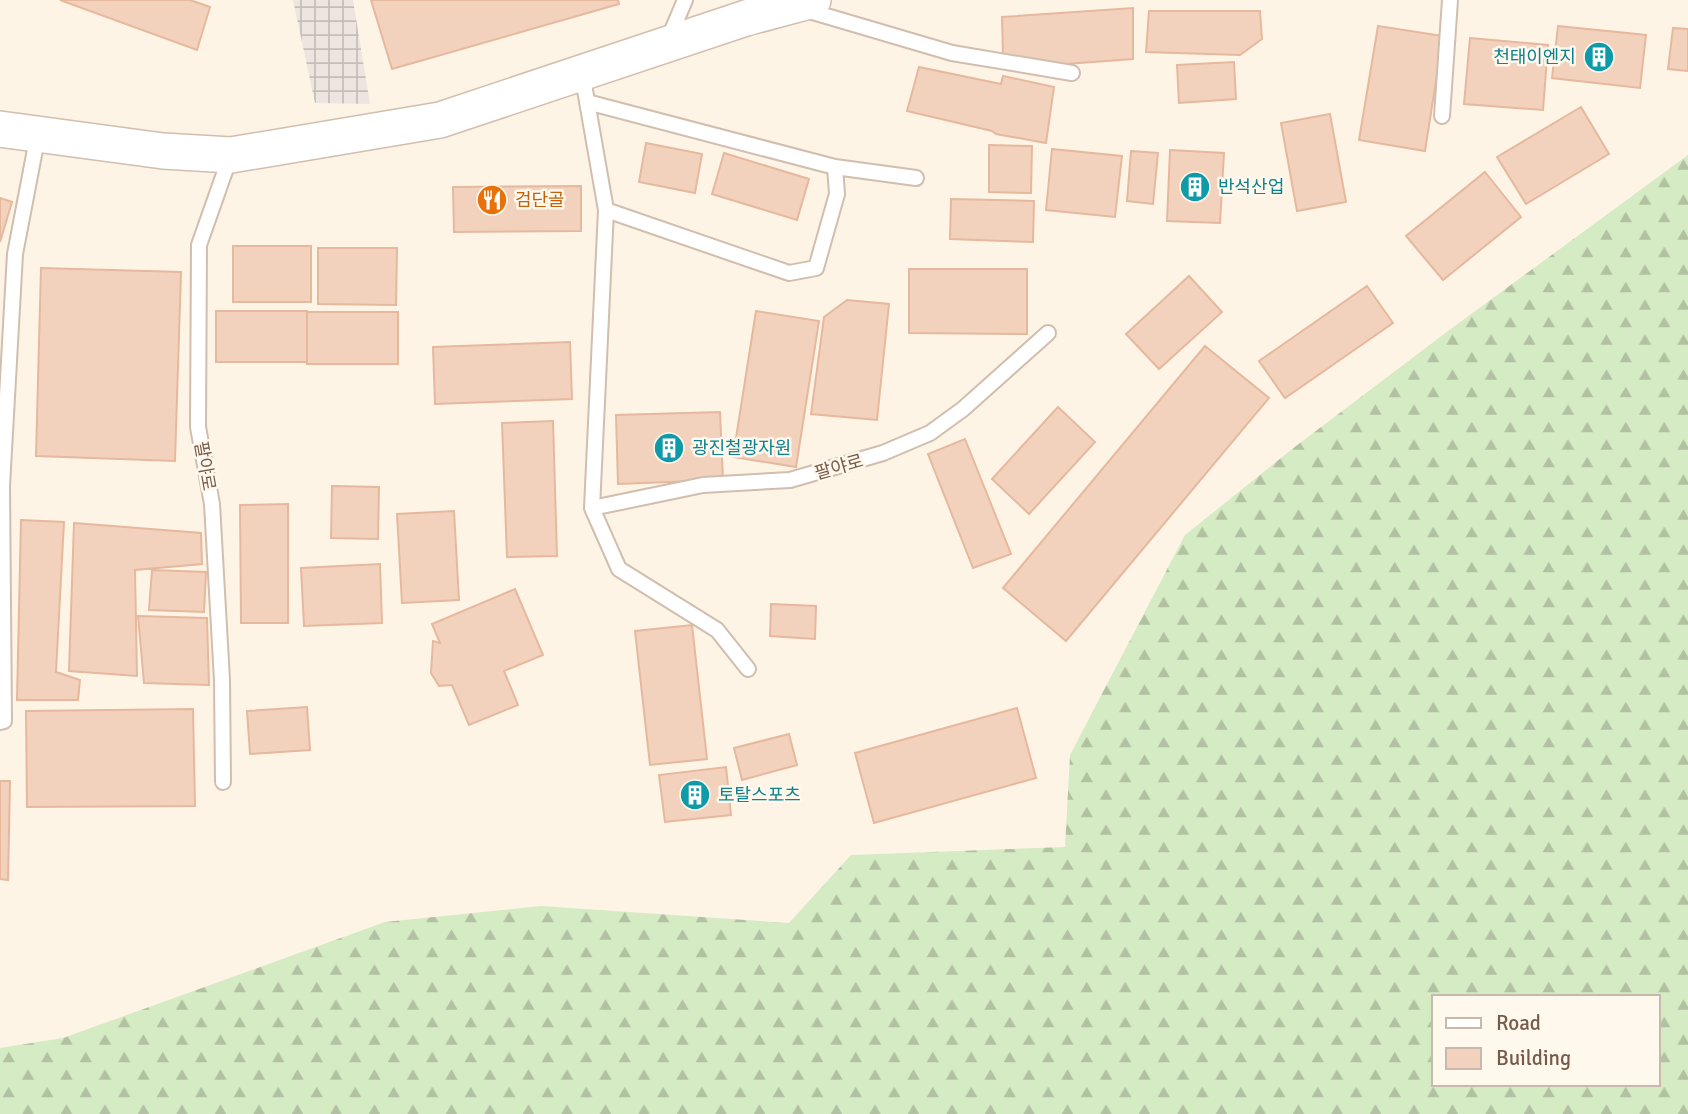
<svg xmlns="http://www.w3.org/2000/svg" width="1688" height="1114" font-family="Signika,'Noto Sans KR',sans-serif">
  <defs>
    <pattern id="industrial-grid" width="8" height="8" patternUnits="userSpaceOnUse" patternTransform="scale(1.75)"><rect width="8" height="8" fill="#ede6e0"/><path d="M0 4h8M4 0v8" fill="none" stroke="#c5bdb8"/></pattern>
    <pattern id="forest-firs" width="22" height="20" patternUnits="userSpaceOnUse" patternTransform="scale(1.75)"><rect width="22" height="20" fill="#d4ebc4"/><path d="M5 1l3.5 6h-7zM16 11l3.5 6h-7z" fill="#b1c1a1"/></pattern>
  </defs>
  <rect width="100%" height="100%" fill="#fdf4e6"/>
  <!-- industrial -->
  <path fill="url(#industrial-grid)" d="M293 0H353L370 104 315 103Z"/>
  <!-- forest -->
  <path fill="url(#forest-firs)" fill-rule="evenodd" d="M1688 155V1114H0V1048L63 1038 385 922 541 906 789 923 851 855 1065 847 1070 755 1185 535 1296 446 1444 334ZM1434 997H1658V1084H1434Z"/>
  <!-- building -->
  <path fill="#f3d2bd" stroke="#e6b89d" stroke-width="2" d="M60 0H190L210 7 197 50Z
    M371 0H618L619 4 392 69Z
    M1133 8V59L1052 65 1003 56 1002 17Z
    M1149 11H1260L1262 39 1240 55 1146 52Z
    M1378 26 1443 36 1425 151 1359 140Z
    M1558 26 1646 35 1640 88 1552 78Z
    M1673 28 1688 29V71L1668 69Z
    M1470 38 1548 45 1543 110 1464 104Z
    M1234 62 1236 99 1179 103 1177 65Z
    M919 67 1001 84 1003 76 1054 87 1046 143 996 134 992 131 907 111Z
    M1581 107 1609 154 1526 204 1497 157Z
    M1330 114 1346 202 1297 211 1281 123Z
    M646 143 702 154 695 193 639 182Z
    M989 145 1032 146 1031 193 989 192Z
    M1052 149 1122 156 1115 217 1046 210Z
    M1170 150 1224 153 1220 223 1167 221Z
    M1131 151 1158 153 1153 204 1127 201Z
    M724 153 809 179 797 220 712 194Z
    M1485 172 1521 217 1443 280 1406 236Z
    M581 186V231L454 232 453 187Z
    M0 198 12 202 0 242Z
    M951 199 1034 201 1033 242 950 239Z
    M233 246H311V302H233Z
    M318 248H397L396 305 318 304Z
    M41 268 181 272 175 461 36 456Z
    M909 269H1027V334L909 333Z
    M1189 276 1222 312 1159 369 1126 334Z
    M1367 286 1393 323 1285 398 1259 361Z
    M847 300 889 304 877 420 811 414 824 317Z
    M216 311H307V362H216Z
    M756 311 819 321 796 467 733 457Z
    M307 312H398V364H307Z
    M570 342 572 399 435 404 433 347Z
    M1205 346 1269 398 1066 641 1003 588Z
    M1058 407 1095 442 1029 514 992 479Z
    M720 412 723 480 618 484 616 415Z
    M553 421 557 556 507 557 502 423Z
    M965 439 1011 554 973 568 928 454Z
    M332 486 379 487 378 539 331 538Z
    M288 504V623H241L240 505Z
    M454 511 459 600 402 603 397 514Z
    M21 520 64 522 56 672 80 680 78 700H17Z
    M74 523 201 533 202 564 135 570 137 676 69 671Z
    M380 564 382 623 304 626 301 568Z
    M152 570 206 572 204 612 149 610Z
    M515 589 543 655 504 671 518 705 469 725 452 685 439 686 431 673 433 641 440 643 432 624Z
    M771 604 816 606 815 639 770 636Z
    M138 616 207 618 209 685 144 683Z
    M692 625 707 759 650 765 635 631Z
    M307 707 310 750 250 754 247 711Z
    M1017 708 1036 778 874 823 855 753Z
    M193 709 195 806 27 807 26 711Z
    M789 734 797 765 742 780 734 748Z
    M726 767 731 815 665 822 659 775Z
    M0 781H10L8 880 0 879Z"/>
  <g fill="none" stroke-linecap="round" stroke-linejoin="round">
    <!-- service casing -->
    <g stroke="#d1beae" stroke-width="18">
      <path id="service" d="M806 10 952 53 1072 73
        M668 40 685 0
        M582 73 606 210 592 508 619 569 717 630 748 669
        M587 102 835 167 837 194 816 268 789 273 606 210
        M1442 116 1450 0
        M835 167 916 178
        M592 508 703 485 790 480 883 453 930 433 963 409 1048 333
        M0 722 4 721 2 486 15 254 38 134
        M223 782 222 680 212 504 198 427 199 245 230 157"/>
    </g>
    <!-- tertiary casing -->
    <g stroke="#d1beae" stroke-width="38">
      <path id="tertiary" d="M0 129 163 151 231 155 440 120 746 18 813 0"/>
    </g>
    <!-- service -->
    <use href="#service" stroke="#fff" stroke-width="14"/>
    <!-- tertiary -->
    <use href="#tertiary" stroke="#fff" stroke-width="35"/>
  </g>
  <!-- icons -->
  <defs>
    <g id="building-disc" transform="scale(1.575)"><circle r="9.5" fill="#0f9aa8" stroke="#fff8ed"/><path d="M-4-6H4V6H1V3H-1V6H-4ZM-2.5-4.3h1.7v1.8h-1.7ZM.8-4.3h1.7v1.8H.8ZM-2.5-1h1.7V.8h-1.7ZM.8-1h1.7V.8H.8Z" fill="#fff"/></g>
    <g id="restaurant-disc" transform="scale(1.575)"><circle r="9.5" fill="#e8710a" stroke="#fff8ed"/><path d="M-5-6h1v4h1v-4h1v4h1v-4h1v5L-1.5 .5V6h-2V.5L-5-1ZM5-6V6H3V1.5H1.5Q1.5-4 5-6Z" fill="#fff"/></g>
  </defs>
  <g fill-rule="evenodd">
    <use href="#building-disc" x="1599" y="57"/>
    <use href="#building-disc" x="1195" y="187"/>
    <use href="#restaurant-disc" x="492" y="200"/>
    <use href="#building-disc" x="669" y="448"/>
    <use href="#building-disc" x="695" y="795"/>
  </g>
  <g text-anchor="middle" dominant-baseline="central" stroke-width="5" stroke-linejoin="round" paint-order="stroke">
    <!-- culture labels -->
    <g font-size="18" fill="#0d838f" stroke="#fff8ed" text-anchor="start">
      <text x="1576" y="57" text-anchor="end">천태이엔지</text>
      <text x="1218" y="187">반석산업</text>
      <text x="692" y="448">광진철광자원</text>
      <text x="718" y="795">토탈스포츠</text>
    </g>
    <!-- food labels -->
    <g font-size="18" fill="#c56008" stroke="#fff8ed" text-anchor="start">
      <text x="515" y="200">검단골</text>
    </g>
    <!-- street labels -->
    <g font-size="18" fill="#775a4a" stroke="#fff8ed">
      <text transform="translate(205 466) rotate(80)">팔야로</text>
      <text transform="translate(839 467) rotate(-16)">팔야로</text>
    </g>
  </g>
  <!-- legend -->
  <rect x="1432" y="995" width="228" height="91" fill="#fff8ed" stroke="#c9b9ac" stroke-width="2"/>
  <rect x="1446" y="1018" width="35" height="10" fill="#ffffff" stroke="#c9b9ac" stroke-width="2"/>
  <text x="1496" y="1030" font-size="21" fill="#775a4a">Road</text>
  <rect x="1446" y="1048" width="35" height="21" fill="#f3d2bd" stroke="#c9b9ac" stroke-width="2"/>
  <text x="1496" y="1065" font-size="21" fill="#775a4a">Building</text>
</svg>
